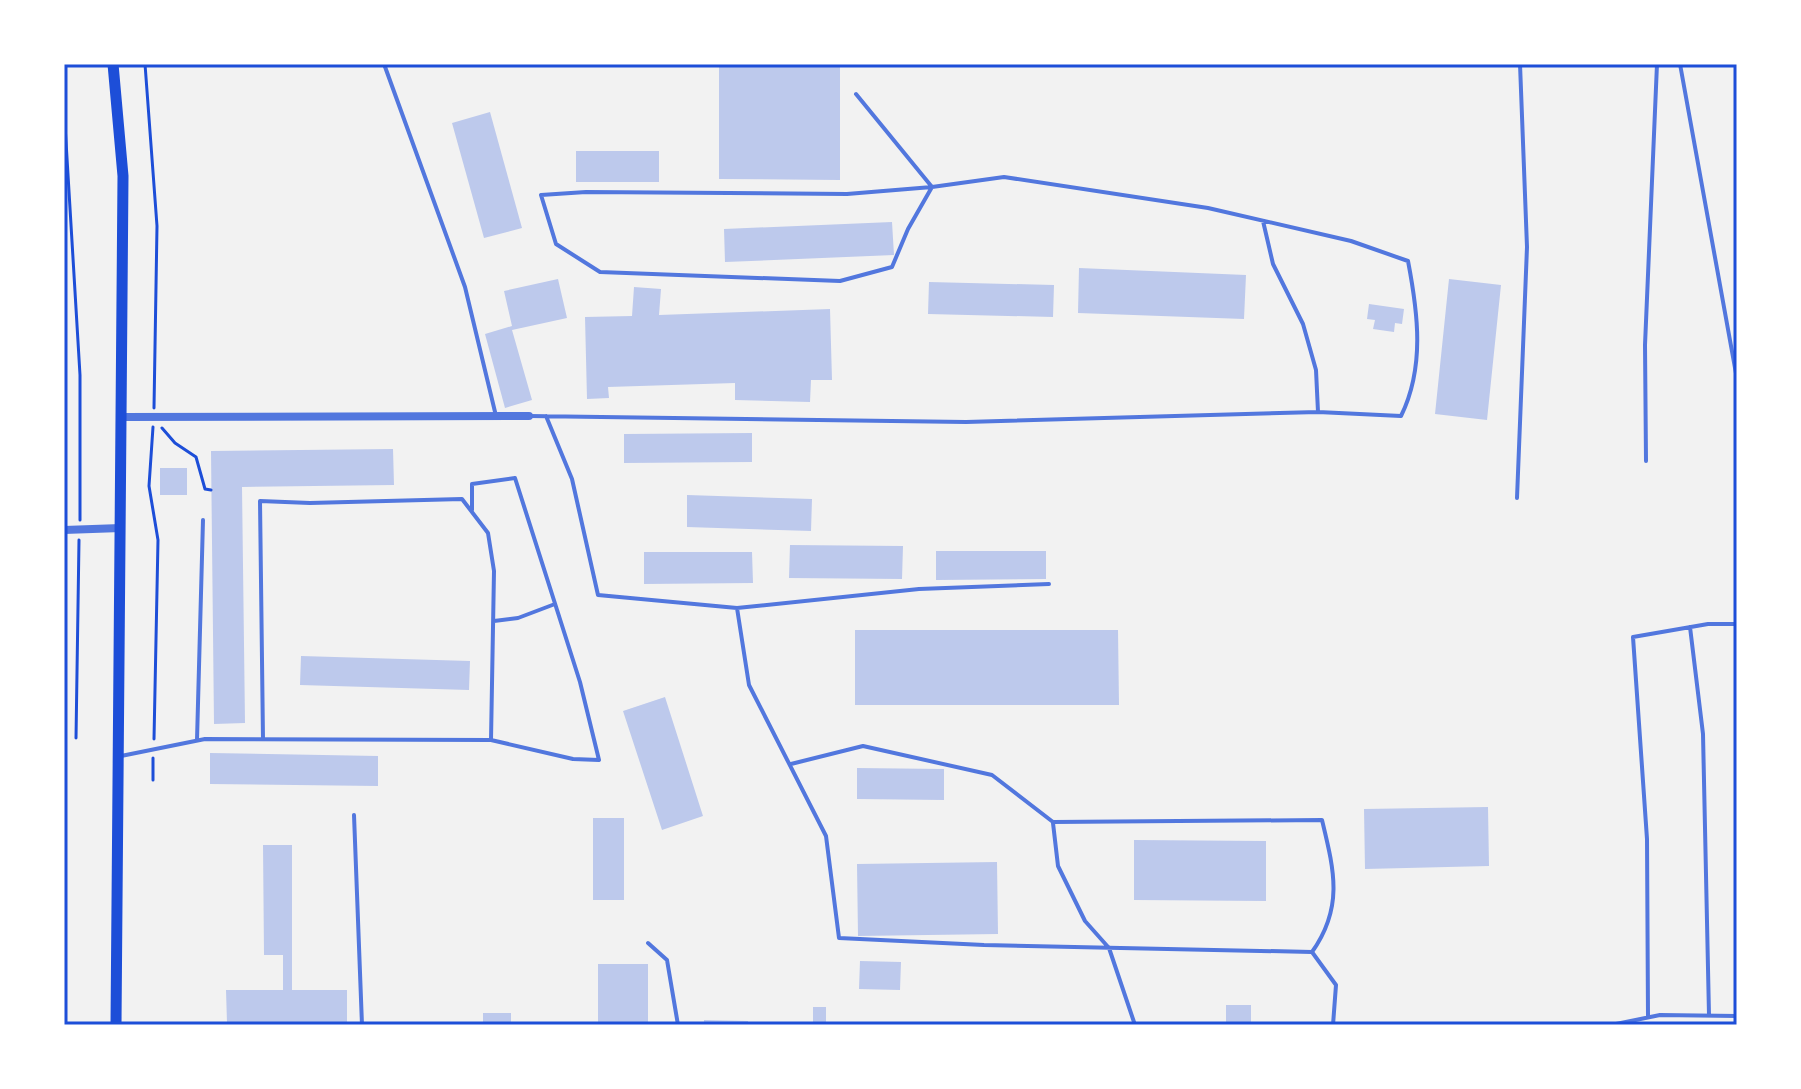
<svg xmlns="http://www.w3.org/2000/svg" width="1801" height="1089" font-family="'Nunito Sans',sans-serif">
  <rect width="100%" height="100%" fill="#f2f2f2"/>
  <!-- building -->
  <path fill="#bdc9ec" d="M719 64H840V180L719 179Z
    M490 112 522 228 484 238 452 123Z
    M576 151H659V182H576Z
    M892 222 894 255 725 262 724 229Z
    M1079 268 1246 275 1244 319 1078 313Z
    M558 279 567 318 512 330 532 400 505 408 485 334 512 326 504 291Z
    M1449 279 1501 285 1487 420 1435 414Z
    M929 282 1054 285 1053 317 928 314Z
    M634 287 661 289 659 315 830 309 832 380H811L810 402 735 400V383L608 387 609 398 587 399 585 317 632 316Z
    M1369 304 1404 309 1402 324 1395 323 1394 332 1373 329 1375 320 1367 319Z
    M752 433V462L624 463V434Z
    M393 449 394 485 242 487 245 723 214 724 211 451Z
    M160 468H187V495H160Z
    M687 495 812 499 811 531 687 527Z
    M790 545 903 546 902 579 789 578Z
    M936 551H1046V579L936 580Z
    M644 552H752L753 583 644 584Z
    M855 630H1118L1119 705H855Z
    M301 656 470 661 469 690 300 685Z
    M665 697 703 816 662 830 623 711Z
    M210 753 378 756V786L210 784Z
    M857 768 944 769V800L857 799Z
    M1488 807 1489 866 1365 869 1364 809Z
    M593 818H624V900H593Z
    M1134 840 1266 841V901L1134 900Z
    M263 845H292V990H347V1023H227L226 990H283V955H264Z
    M997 862 998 934 858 936 857 864Z
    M860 961 901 962 900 990 859 989Z
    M598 964H648V1025H598Z
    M1226 1005H1251V1025H1226Z
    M813 1007H826V1025H813Z
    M483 1013H511V1025H483Z
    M704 1020 748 1021V1025H704Z"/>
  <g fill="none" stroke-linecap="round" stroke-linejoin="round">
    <!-- path -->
    <path stroke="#1d4ed8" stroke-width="3" d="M145 64 157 226 154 408
      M64 108 80 375V520
      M153 427 149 486 158 540 154 739
      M162 428 175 443 196 457 205 489 211 490
      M76 738 79 540
      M153 780V758"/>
    <!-- service -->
    <path stroke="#5277de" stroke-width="4" d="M384 64 465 287 496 416
      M1680 64 1737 379
      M856 94 932 187
      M1263 221 1273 264 1303 324 1316 370 1318 412
      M529 416 966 422 1318 412 1401 416C1425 367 1418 313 1408 261L1351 241 1208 208 1004 177 932 187 908 229 892 267 840 281 600 272 556 244 541 195 586 192 847 194 932 187
      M546 416 572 479 598 595 737 608 919 589 1049 584
      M1646 461 1645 345 1657 64
      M1517 498 1527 247 1520 64
      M472 510V484L515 478 580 682 599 760 573 759 491 740
      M737 608 749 685 826 836 839 938 984 945 1312 952C1344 907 1334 870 1322 820L1053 822 992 775 863 746 791 764
      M494 621 518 618 555 604
      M1690 627 1703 734 1709 1015
      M197 740 203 520
      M121 756 205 739 491 740 494 571 488 533 462 499 310 503 260 501 263 739
      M354 815 362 1025
      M1053 823 1058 866 1085 921 1109 948 1135 1025
      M648 943 667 960 678 1025
      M1312 952 1336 985 1333 1025
      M1648 1017 1647 839 1633 637 1708 624H1737
      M1611 1025 1660 1015 1737 1016"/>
    <!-- minor -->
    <path stroke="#5277de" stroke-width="8" d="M121 417 529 416
      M64 530 121 528"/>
    <!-- secondary -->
    <path stroke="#1d4ed8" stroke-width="11" d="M113 64 123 176 116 1025"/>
  </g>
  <!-- border -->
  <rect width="1801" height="1089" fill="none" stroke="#ffffff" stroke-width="132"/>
  <rect x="66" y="66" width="1669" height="957" fill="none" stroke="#1d4ed8" stroke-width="3"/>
</svg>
